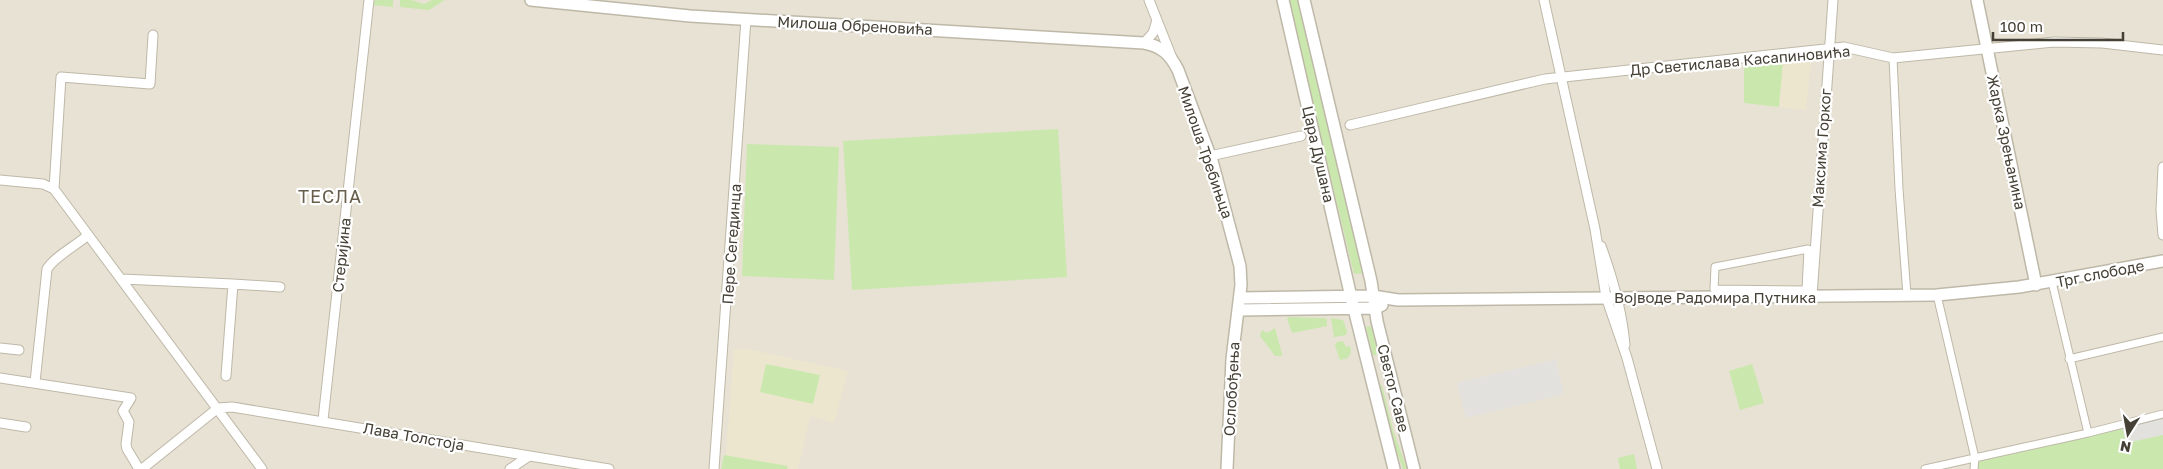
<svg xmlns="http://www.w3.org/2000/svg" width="2163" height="469" font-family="'Golos Text',sans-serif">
  <rect width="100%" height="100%" fill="#f3efe5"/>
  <!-- residential -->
  <path fill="#e7e2d3" d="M0 0H2163V469H0Z"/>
  <!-- education -->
  <path fill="#ece6cf" d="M1808 59 1811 61 1806 110 1744 103V65Z
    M734 349 752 350 848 371 834 423 810 416 798 469H725Z"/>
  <!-- green -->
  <path fill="#cae8ad" d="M375 0H393V7L373 5Z
    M400 0H411L424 4 432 0H445L429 10 400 7Z
    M1288 0H1301L1366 273 1354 274Z
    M1783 61 1779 107 1744 103V65Z
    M1058 129 1067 277 852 290 843 141Z
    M747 144 839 147 834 280 742 276Z
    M1289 317 1323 318 1327 319V326L1292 333 1287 319Z
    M1331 318 1343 320 1347 331 1346 335 1334 337Z
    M1373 326 1378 352 1375 356 1372 354 1366 327Z
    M1275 328 1282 354V356H1275L1260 336 1262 330 1267 333Z
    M1343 341 1346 347 1350 346 1351 352 1348 358 1340 360 1335 346 1337 342Z
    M766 364 820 375 813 404 760 392Z
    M1752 364 1764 403 1740 410 1729 371Z
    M1380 385H1382L1393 430 1407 469H1403L1395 447Z
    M2163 416V469H1974L1975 458Z
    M1634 454 1637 469H1620L1618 458Z
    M724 455 788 466 787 469H721Z"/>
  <!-- parking -->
  <path fill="#e3e1dd" d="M1556 359 1564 394 1466 418 1457 383Z
    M2163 417V435L2126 443 2122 426Z"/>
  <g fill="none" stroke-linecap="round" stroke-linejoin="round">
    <!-- pedestrian casing -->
    <g stroke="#beb8a8" stroke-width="9">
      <path id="pedestrian" d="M1893 58 1899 189 1907 295
        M1808 249 1806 290 1714 289 1715 267Z
        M2052 282 2088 433
        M1937 295 1975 458 1974 469
        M2069 359 2163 337
        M1925 469 2088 433 2163 414"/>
    </g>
    <!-- minor casing -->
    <g stroke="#beb8a8" stroke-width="11">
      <path id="minor" d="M1149 0 1172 58
        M1544 0 1595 229 1606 297 1627 358 1657 469
        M1144 43 1153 33 1157 20
        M1350 125 1545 79 1844 47 1893 58 2054 42 2102 43 2163 50
        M1210 156 1301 136
        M2163 167 2161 210 2163 235
        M0 180 43 184 54 189 262 469
        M54 189 61 77 150 84 153 35
        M1601 246C1613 279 1622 310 1625 345
        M122 279 233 284 226 376
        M233 284 280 287
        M1812 296 1833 0
        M0 348 19 350
        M0 378 131 398 123 411 129 422 126 444 127 449 139 469
        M35 382 47 269C54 257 77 245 88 235
        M323 420 369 0
        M0 423 26 427
        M142 469 218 408 232 407 609 469
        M510 469 529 456
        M714 469 746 19"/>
    </g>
    <!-- tertiary casing -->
    <g stroke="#beb8a8" stroke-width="14">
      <path id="tertiary" d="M531 0 690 16 1144 43C1161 46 1170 54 1178 70L1212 161 1240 266 1241 285 1232 359 1227 469
        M1283 0 1351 297 1394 469
        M1304 0 1371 281 1377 321 1414 469
        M1977 0 2036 285
        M1240 298 1373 296 1398 300 1937 295 2019 287 2163 261
        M1239 310 1376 308 1382 305"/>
    </g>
    <!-- pedestrian -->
    <use href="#pedestrian" stroke="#fff" stroke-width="7"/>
    <!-- minor -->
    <use href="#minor" stroke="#fff" stroke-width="9"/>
    <!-- tertiary -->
    <use href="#tertiary" stroke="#fff" stroke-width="11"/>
  </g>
  <g text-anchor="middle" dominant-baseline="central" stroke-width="4.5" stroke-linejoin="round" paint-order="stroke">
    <!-- street labels -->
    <g font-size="15" fill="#454035" stroke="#fff">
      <text transform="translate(855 25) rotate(3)">Милоша Обреновића</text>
      <text transform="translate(1740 60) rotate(-5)">Др Светислава Касапиновића</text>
      <text transform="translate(2007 142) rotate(78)">Жарка Зрењанина</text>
      <text transform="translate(1821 148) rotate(-86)">Максима Горког</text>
      <text transform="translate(1206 152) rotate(71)">Милоша Требињца</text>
      <text transform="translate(1319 154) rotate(77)">Цара Душана</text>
      <text transform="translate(731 244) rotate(-86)">Пере Сегединца</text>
      <text transform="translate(341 255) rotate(-84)">Стеријина</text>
      <text transform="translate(2100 273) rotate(-11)">Трг слободе</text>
      <text x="1715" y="297">Војводе Радомира Путника</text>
      <text transform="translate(1394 388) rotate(76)">Светог Саве</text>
      <text transform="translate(1231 389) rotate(-87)">Ослобођења</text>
      <text transform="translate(414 436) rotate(10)">Лава Толстоја</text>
    </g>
    <!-- quarter labels -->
    <g font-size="18" letter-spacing="1" fill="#685e4c" stroke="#fff">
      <text x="330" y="196">ТЕСЛА</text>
    </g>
  </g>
  <!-- north arrow -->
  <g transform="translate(2128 434) rotate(191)" stroke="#ffffff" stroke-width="4" paint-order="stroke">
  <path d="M0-4L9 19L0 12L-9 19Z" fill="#454035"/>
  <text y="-8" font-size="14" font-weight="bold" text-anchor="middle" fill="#454035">N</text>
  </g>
  <!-- scale -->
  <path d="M1993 32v8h130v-8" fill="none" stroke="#454035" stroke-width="2.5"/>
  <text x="2000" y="32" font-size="15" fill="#454035" stroke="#ffffff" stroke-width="4" paint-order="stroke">100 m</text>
</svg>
